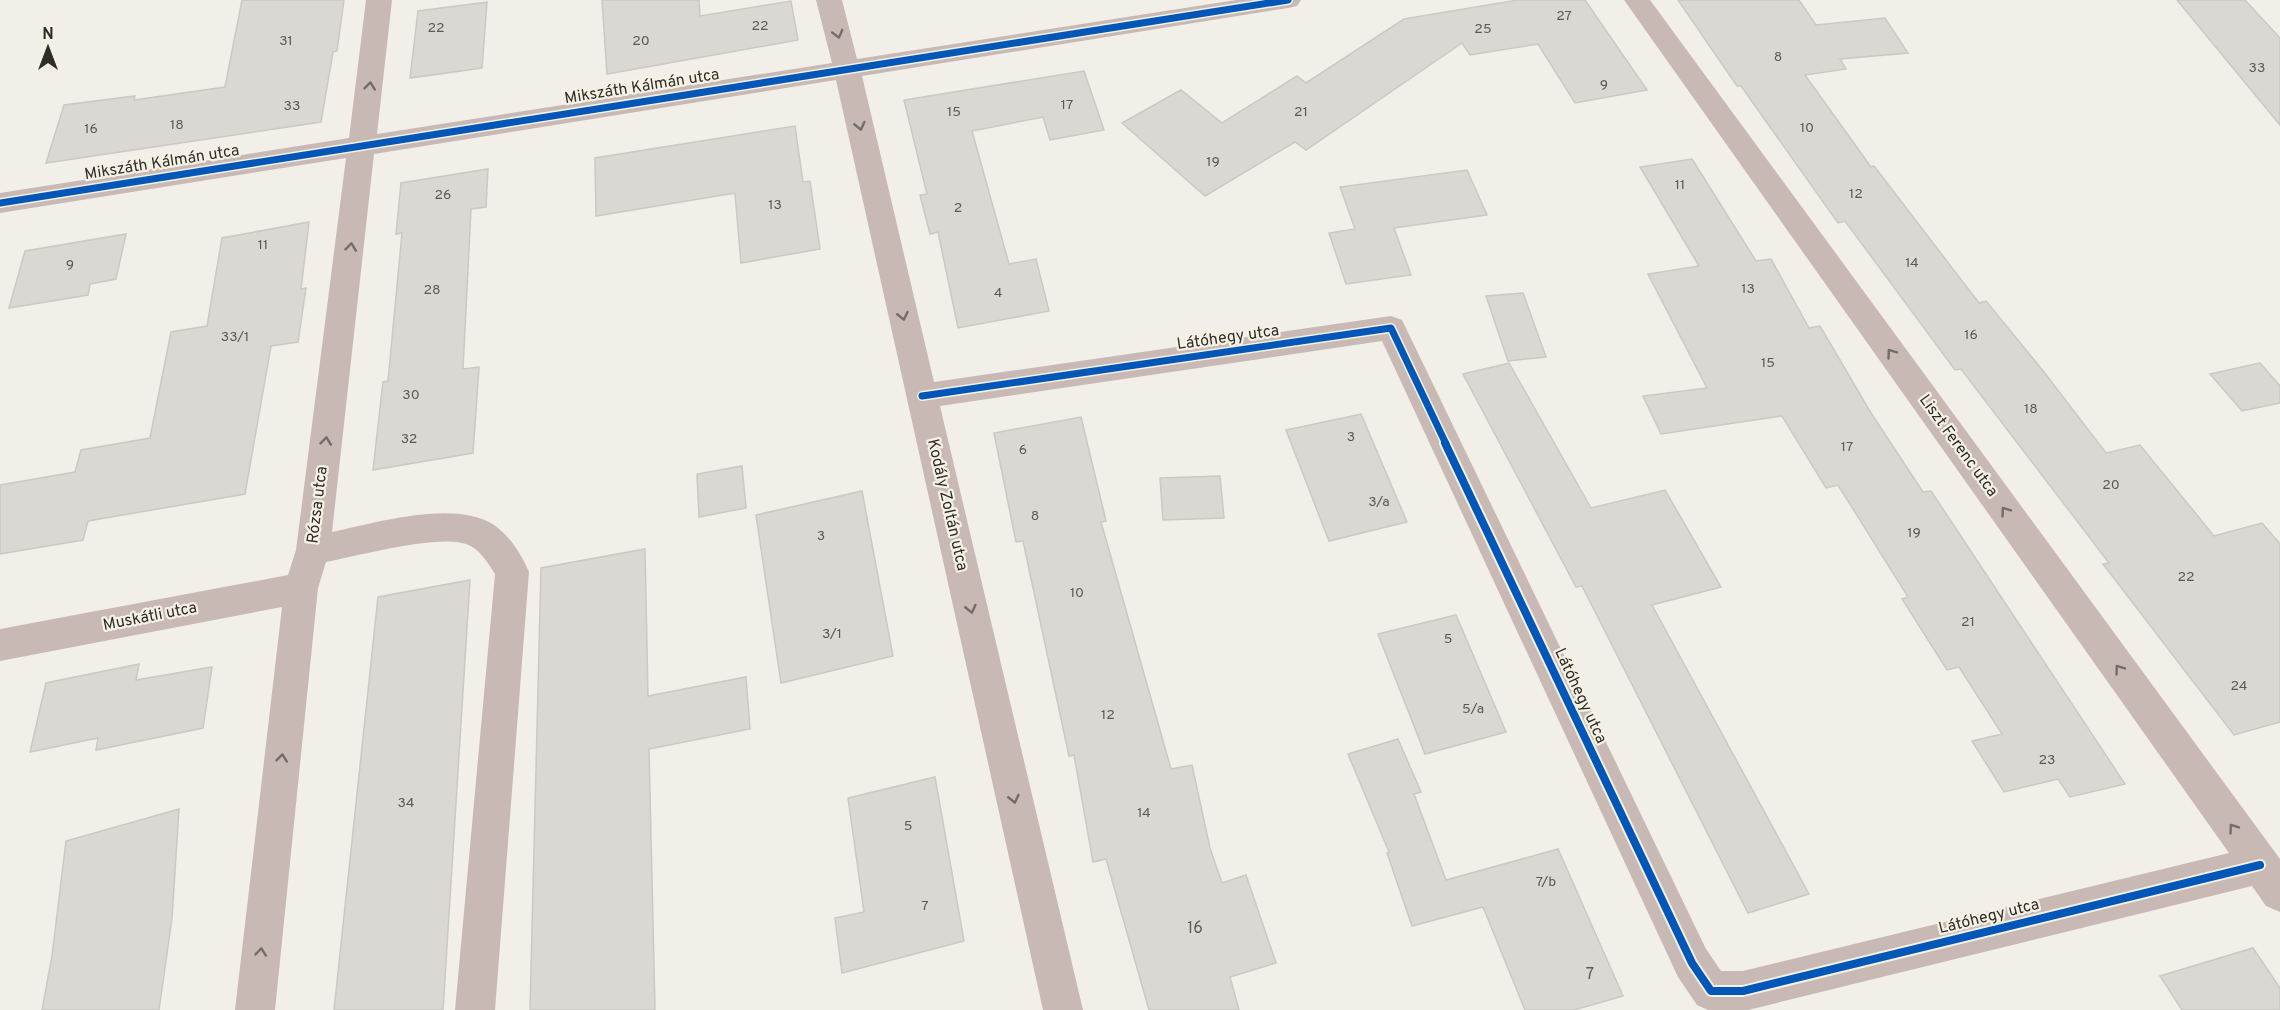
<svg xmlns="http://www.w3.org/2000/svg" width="2280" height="1010" font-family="Overpass,sans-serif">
  <rect width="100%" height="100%" fill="#f1efe8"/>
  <!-- building -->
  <path fill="#dbd8d4" stroke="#ccc8c4" stroke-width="1.5" d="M242 0H344L337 51 333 52 321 122 46 163 64 105 135 96 134 100 225 87Z
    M602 0H699L700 16 791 1 798 40 607 74Z
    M1518 0H1585L1647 90 1575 103 1538 44 1470 55 1462 43 1306 150 1295 142 1205 196 1122 123 1181 90 1222 123 1297 76 1306 83 1404 19Z
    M1678 0H1799L1816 25 1885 18 1908 53 1840 59 1846 69 1805 75 1871 167 1874 166 1979 303 1986 301 2044 372 2106 453 2140 445 2214 536 2262 523 2280 544V722L2234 735 2103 564 2109 563 1961 369 1955 370 1845 221 1838 223 1741 86H1737Z
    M2177 0H2245L2280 38V125Z
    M487 2 482 68 410 78 418 11Z
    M1084 71 1104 130 1050 140 1043 117 972 131 1009 264 1036 259 1049 311 958 328 938 232 930 234 920 195 927 194 904 100Z
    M795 126 803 182 810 181 820 249 741 263 735 193 596 216 595 158Z
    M1692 159 1756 261 1771 259 1809 328 1820 326 1871 413 1923 492 1931 491 2125 784 2070 797 2058 779 2004 792 1972 741 2002 734 1959 667 1947 670 1902 599 1908 597 1838 485 1826 488 1782 416 1661 434 1643 396 1707 388 1648 274 1699 266 1640 167Z
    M488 169 486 207 471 209 463 369 479 367 473 453 373 470 383 382 388 381 402 233 396 234 401 183Z
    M1467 170 1487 215 1394 228 1411 275 1346 284 1329 233 1355 229 1340 187Z
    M309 222 301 289 306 288 298 342 271 346 245 494 88 521 83 540 0 554V485L75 472 81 450 150 438 171 332 207 326 222 238Z
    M126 234 116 279 90 284 88 295 9 308 25 251Z
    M1523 293 1546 357 1508 361 1486 296Z
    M1509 363 1591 508 1665 490 1721 587 1652 605 1809 894 1748 913 1582 586 1576 587 1463 374Z
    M2260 363 2280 386V403L2242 411 2210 374Z
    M1361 414 1407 522 1329 541 1286 430Z
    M1081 417 1106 521 1101 522 1171 769 1192 765 1210 848 1222 883 1246 875 1276 963 1230 977 1239 1010H1149L1106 859 1093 862 1074 755 1069 756 1023 541 1016 542 994 433Z
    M742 466 746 508 699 517 697 474Z
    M1220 476 1224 518 1163 520 1160 478Z
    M862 491 893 656 781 683 756 515Z
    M645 549 648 696 746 677 750 729 649 749 655 1010H530L541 568Z
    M470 580 443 1010H334L378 597Z
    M1456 615 1506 732 1425 754 1378 634Z
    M139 664 136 680 212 667 203 728 96 750 98 738 30 752 46 683Z
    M1398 739 1421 792 1414 794 1446 880 1558 849 1623 996 1574 1010H1525L1483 907 1412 926 1387 853 1389 852 1348 754Z
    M935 777 964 941 842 973 835 918 864 912 848 798Z
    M179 809 172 918 159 1010H42L52 956 66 841Z
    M2253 948 2280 988V1010H2182L2160 976Z"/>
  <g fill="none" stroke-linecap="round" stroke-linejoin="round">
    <!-- minor -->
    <path fill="#c9b9b5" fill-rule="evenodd" d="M366 0H392L377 134 832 63 816 0H842L857 59 1236 0H1301L1297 6 1288 8 862 76 934 382 1391 316 1402 320 1706 949 1721 971H1743L2229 853 1624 0H1650L2280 859V912L2266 906 2252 886 1748 1010H1708L1697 1005 1678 977 1382 341 940 406 1083 1010H1043L836 80 374 154 332 532C375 523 455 499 494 525 510 536 521 554 529 572L495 1010H455L495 574C488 563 479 548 466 544 438 534 357 556 326 562L318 588 275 1010H235L282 607 0 661V629L288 575 296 550 346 158 0 213V193L349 138Z"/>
    <!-- cycleway-far1 casing -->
    <g stroke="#f5f1e4" stroke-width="10">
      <path id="cycleway-far1" d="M0 203 1288 0
        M922 396 1391 328 1446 444"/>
    </g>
    <!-- cycleway casing -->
    <g stroke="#f5f1e4" stroke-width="12">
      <path id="cycleway" d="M1445 443 1692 963 1711 991H1743L2260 865"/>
    </g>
    <!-- cycleway-far1 -->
    <use href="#cycleway-far1" stroke="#0057b8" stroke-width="7"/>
    <!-- cycleway -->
    <use href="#cycleway" stroke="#0057b8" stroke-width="8"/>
  </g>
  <!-- one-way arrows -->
  <defs><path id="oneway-chevron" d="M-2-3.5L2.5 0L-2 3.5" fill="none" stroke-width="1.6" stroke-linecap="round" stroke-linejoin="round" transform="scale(1.5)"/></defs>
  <g stroke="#746c67">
    <use href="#oneway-chevron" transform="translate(838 34) rotate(75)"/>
    <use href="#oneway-chevron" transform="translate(370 86) rotate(-84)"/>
    <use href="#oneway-chevron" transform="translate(860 126) rotate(77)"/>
    <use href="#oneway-chevron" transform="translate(351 247) rotate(-83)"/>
    <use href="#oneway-chevron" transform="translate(903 316) rotate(77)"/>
    <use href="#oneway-chevron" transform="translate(1891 353) rotate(-126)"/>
    <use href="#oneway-chevron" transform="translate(326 441) rotate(-83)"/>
    <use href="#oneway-chevron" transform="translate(2005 511) rotate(-126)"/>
    <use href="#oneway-chevron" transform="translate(971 609) rotate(77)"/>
    <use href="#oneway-chevron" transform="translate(2119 669) rotate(-126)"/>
    <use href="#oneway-chevron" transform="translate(282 758) rotate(-84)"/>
    <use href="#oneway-chevron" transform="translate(1014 799) rotate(77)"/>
    <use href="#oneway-chevron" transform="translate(2233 828) rotate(-126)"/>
    <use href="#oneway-chevron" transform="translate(261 952) rotate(-84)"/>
  </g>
  <g text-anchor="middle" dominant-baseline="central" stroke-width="4.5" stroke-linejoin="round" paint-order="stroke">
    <!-- number labels -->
    <g font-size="14" fill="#5b5954">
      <text x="1564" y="16">27</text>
      <text x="760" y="26">22</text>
      <text x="436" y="28">22</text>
      <text x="1483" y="29">25</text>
      <text x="286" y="41">31</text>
      <text x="641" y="41">20</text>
      <text x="1778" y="57">8</text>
      <text x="2257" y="68">33</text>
      <text x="1604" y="85">9</text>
      <text x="1067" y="105">17</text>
      <text x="292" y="106">33</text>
      <text x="954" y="112">15</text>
      <text x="1301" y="112">21</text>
      <text x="177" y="125">18</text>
      <text x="1807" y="128">10</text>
      <text x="91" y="129">16</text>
      <text x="1213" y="162">19</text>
      <text x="1680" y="185">11</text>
      <text x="1856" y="194">12</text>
      <text x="443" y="195">26</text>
      <text x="775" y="205">13</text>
      <text x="958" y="208">2</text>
      <text x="263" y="245">11</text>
      <text x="1912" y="263">14</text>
      <text x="70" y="265">9</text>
      <text x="1748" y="289">13</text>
      <text x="432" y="290">28</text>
      <text x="998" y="293">4</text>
      <text x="1971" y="335">16</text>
      <text x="235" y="337">33/1</text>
      <text x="1768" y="363">15</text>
      <text x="411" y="395">30</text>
      <text x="2031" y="409">18</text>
      <text x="1351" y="437">3</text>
      <text x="409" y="439">32</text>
      <text x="1847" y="447">17</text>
      <text x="1023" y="450">6</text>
      <text x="2111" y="485">20</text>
      <text x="1379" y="502">3/a</text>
      <text x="1035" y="516">8</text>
      <text x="1914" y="533">19</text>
      <text x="821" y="536">3</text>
      <text x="2186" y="577">22</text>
      <text x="1077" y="593">10</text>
      <text x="1968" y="622">21</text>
      <text x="832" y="634">3/1</text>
      <text x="1448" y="639">5</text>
      <text x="2239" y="686">24</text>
      <text x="1473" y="709">5/a</text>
      <text x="1108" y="715">12</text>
      <text x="2047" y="760">23</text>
      <text x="406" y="803">34</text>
      <text x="1144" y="813">14</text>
      <text x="908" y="826">5</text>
      <text x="1546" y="882">7/b</text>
      <text x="925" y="906">7</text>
    </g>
    <!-- street labels -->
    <g font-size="16" fill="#2f2d28" stroke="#f5f1e4">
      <text transform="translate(642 87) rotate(-9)">Mikszáth Kálmán utca</text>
      <text transform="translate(162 163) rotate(-9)">Mikszáth Kálmán utca</text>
      <text transform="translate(1228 338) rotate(-8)">Látóhegy utca</text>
      <text transform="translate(1958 446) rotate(54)">Liszt Ferenc utca</text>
      <text transform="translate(318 505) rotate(-83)">Rózsa utca</text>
      <text transform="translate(947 505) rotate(77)">Kodály Zoltán utca</text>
      <text transform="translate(150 617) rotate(-11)">Muskátli utca</text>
      <text transform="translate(1580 696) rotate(65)">Látóhegy utca</text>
      <text transform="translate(1989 917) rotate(-14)">Látóhegy utca</text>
    </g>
    <!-- near-number labels -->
    <g font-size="16" fill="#5b5954">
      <text x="1195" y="929">16</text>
      <text x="1590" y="975">7</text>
    </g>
  </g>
  <!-- north arrow -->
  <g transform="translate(48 48)" stroke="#f5f1e4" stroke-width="4.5" paint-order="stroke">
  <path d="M0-4.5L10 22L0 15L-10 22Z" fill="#2f2d28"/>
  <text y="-9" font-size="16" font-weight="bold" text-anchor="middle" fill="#2f2d28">N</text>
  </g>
</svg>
